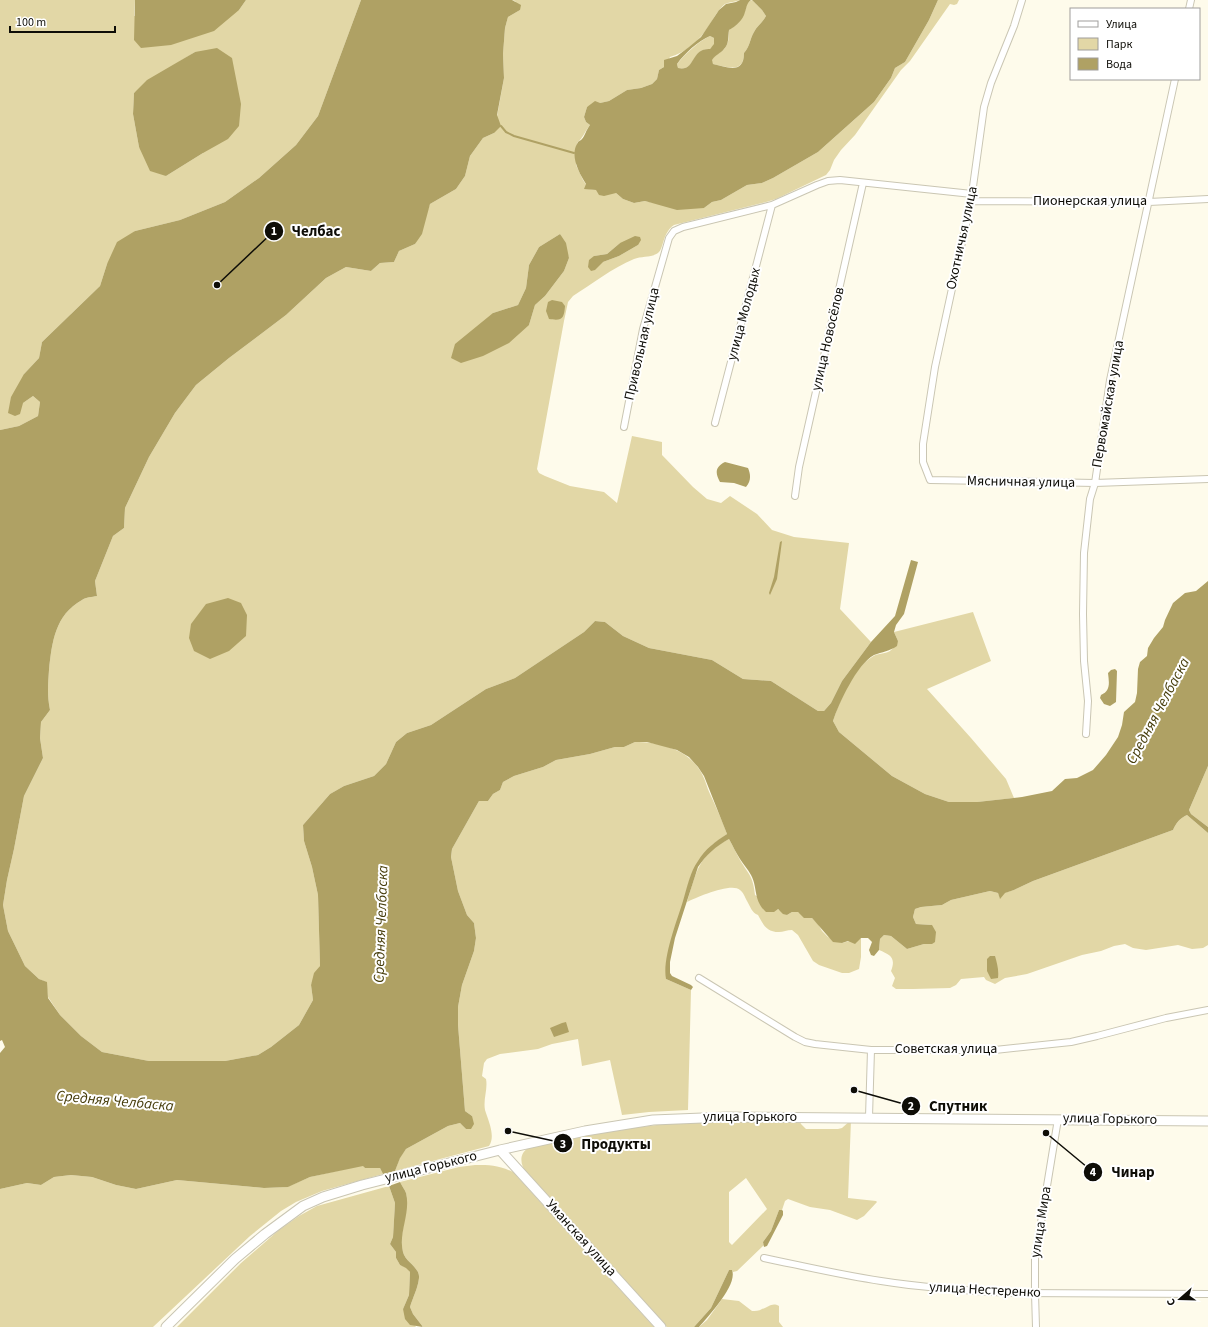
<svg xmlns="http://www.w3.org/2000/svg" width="1208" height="1327" font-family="'Source Sans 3',sans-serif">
  <rect width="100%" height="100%" fill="#fefbeb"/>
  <!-- green -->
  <path fill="#e2d7a6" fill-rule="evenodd" d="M0 0H135L134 16 239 10 246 0H361L318 116 296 145 259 178 225 202 180 220 135 231 107 264 100 286 42 342 39 358 24 374 23 403 33 396 40 402 38 416 19 426 0 430ZM195 52 203 153 166 176 139 147 133 114 134 93 174 65Z
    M512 0H740C735 2 730 2 725 4 718 9 713 20 708 27 700 40 685 53 670 57L664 67 659 70 657 79 652 84 641 88 627 90 609 101 600 103 587 107 584 117 586 122 590 125C585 131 583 138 577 143L576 165 583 180 589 189 616 193 623 199 634 203 645 201 659 204 704 208 712 202 721 200 747 185 762 183 773 178 818 152 855 119 874 102 884 88 891 78 895 68 905 62 929 20 938 0H959L957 4 954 5 950 4 910 61 901 70 855 135 841 150 834 160 830 170 826 175 776 199 766 202 674 225C662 233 664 249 658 253 651 258 641 256 634 259 612 268 592 284 573 296L568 302 564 321 537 469 539 473 545 476 570 486 604 492 617 503 632 436 662 442V455L693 487 707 499 721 503 730 496 757 514 772 530 794 537 849 543 840 609 871 642 842 681 831 703 824 711H818L771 681 743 679 712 660 649 648 623 636 605 622 595 621 584 632 515 678 486 689 431 725 407 733 396 742 386 764 374 776 344 786 330 794 303 825 304 841 312 867 318 895 320 966 311 985 313 1000 299 1025 271 1047 258 1055 225 1061H149L102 1052 81 1036 60 1015 48 997 46 982 39 979 25 966 8 931 3 905 7 880 14 849 24 796 43 758 40 738 41 722 50 710C47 695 48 685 49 670 52 642 55 615 82 600 86 597 92 597 97 596L95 581 113 536 124 528 125 508 149 457 175 413 196 385 229 358 286 315 326 278 346 267 371 271 380 263 394 262 399 251 415 244 430 204 456 189 465 176 470 156 483 138 494 133 504 78 503 54 505 28 508 17 520 10 515 1ZM560 234 569 258 564 271 545 296 535 305 529 325 493 313 518 305 526 288 529 265 539 247ZM620 243 638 245 619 256 603 262 594 256 607 254Z
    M752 0 762 10 766 16C763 22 757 26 754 32 749 41 751 44 744 53 744 74 727 67 713 64L711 60C717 53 719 54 724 49 729 44 729 36 729 30 739 24 745 15 747 3Z
    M710 36 714 38V45L710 49C691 48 696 72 678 68L677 64C686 53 698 42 710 36Z
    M973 612 991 661 927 689 971 738 1006 779 1014 798 977 802H949L925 794 892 776 839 732 833 721C840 700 853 669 872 657 877 653 885 654 890 651 893 649 896 644 898 641L894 632Z
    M635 742C661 742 691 750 703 776 706 782 707 788 710 794 716 807 722 820 727 834L712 845 691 875 668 956 666 967V979L691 990 688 1110 649 1112 622 1115 610 1060 582 1066 578 1039 552 1044 538 1049 500 1054 487 1059 484 1063 482 1076 486 1079C488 1089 483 1099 485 1110 488 1120 496 1136 489 1146L395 1171 400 1157 406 1149 448 1126 460 1123 466 1129 472 1116 465 1111 458 1025V1007L462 985 474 951 476 938 474 923 467 915 458 891 451 857 452 849 479 801H488L493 794 500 790 503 782 514 776 543 767 556 760 590 754 615 747H624Z
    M1208 766V827L1191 814 1189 810Z
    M1187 815 1208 833V945L1203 948 1192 949 1178 945 1146 950 1133 948 1125 944 1114 946 1101 951 1082 955 1027 974 1005 978 995 984 986 980 984 977 961 979 956 985 950 988 913 989H896L892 986 895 978 891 971C896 958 891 955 879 950L880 939 884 935 891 936 907 949 924 944H932V925L916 924 913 917 915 909 921 907 942 905 951 900 990 891 998 893 1000 898 1004 893 1014 890 1033 881 1173 830C1176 823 1180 818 1187 815Z
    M729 839C733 846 736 853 740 860 749 875 753 876 755 895L787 915 792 912H798L812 918 818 924 822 931 828 937 842 943 861 938V957L859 969 849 973H842L819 965 813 961 798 935 792 930C787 930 783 932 779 932 766 932 763 924 758 915 752 913 750 906 747 901 745 897 743 892 740 890 732 882 697 897 687 902 696 873 699 853 729 839Z
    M851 1120 848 1198 876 1201 877 1202 864 1216 857 1220 830 1210 810 1207 788 1199 785 1201 782 1210H779L771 1231 763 1242 764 1245 737 1271 733 1272 732 1270H729L711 1308 694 1327H667L526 1173C521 1165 518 1155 528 1148 578 1137 627 1127 678 1123 719 1120 760 1122 800 1122L801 1124 806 1129H838L842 1128ZM746 1178 767 1209 732 1245 729 1242V1192Z
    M363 1165 365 1168H380L383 1174 322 1191 296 1202 281 1211 250 1236 153 1327H0V1189L27 1183 41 1185 54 1177 71 1175 92 1177 116 1185 136 1189 177 1180 264 1188 287 1187 310 1177Z
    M475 1165C491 1165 498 1165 513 1172L654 1327H423L413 1314 410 1307C413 1297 418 1288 419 1278 420 1267 405 1262 403 1252 398 1235 409 1212 406 1193 405 1190 402 1186 400 1182L459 1167Z
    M389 1186 395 1203 393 1237 390 1244 396 1252V1258L400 1265 406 1267 410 1272 409 1295 403 1309 416 1327H177L241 1263 279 1230 299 1216 317 1206Z
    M722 1299 739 1301 752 1311C755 1311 759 1311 762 1309 769 1307 772 1302 779 1306V1322L783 1327H699L707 1320Z"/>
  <!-- water -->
  <path fill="#afa164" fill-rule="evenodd" d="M135 0H246L239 10 214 31 171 45 141 48 134 40Z
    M361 0H512L521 5 520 10 508 17 505 28 503 54 504 78 497 115 501 126 494 133 483 138 470 156 465 176 456 189 430 204 422 234 415 244 399 251 394 262 380 263 371 271 346 267 326 278 286 315 229 358 196 385 175 413 149 457 125 508 124 528 113 536 95 581 97 596C92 597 86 597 82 600 55 615 52 642 49 670 48 685 47 695 50 710L41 722 40 738 43 758 24 796 14 849 7 880 3 905 8 931 25 966 39 979 47 982 48 998 60 1015 81 1036 102 1052 149 1061H225L258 1055 271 1047 299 1025 313 1000 311 985 314 973 320 966 318 895 312 867 304 841 303 825 330 794 344 786 374 776 386 764 396 742 407 733 431 725 486 689 515 678 584 632 595 621 605 622 623 636 649 648 712 660 743 679 771 681 818 711H824L831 703 842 681 871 642 895 616 911 560 918 562 904 614 896 625 894 632 898 641 897 646C890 651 882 652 874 655 857 664 839 703 833 721L839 732 892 776 925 794 949 802H977L1022 797 1052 791 1065 779 1077 778 1093 770 1106 755 1118 737 1122 725 1124 712 1135 702 1137 693 1138 669 1140 662 1147 656 1148 648 1154 638 1163 627 1165 620 1173 603 1185 593 1196 591 1208 581V766L1189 810 1191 814 1208 827V833L1187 815C1180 818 1176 823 1173 830L1033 881 1014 890 1005 893 1000 899 998 893 990 891 951 900 942 905 921 907 915 909 913 917 916 924 932 925 936 932 935 942 932 944H924L907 949 891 936 884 935 880 939 879 950 874 956 871 955 869 950 872 942 868 938H861L855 944 848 941 842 943 833 942 812 918H804L798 912H792L787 915 783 914 778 909 774 912H766C753 900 758 888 751 875 748 869 743 864 740 859 736 853 733 846 729 839 716 846 706 855 698 867L675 938 670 962V973L672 976 691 985 693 987 691 990 666 979C662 958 677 921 683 901 687 888 690 872 698 861 705 849 716 841 727 834L704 776 698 767 689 757 677 750 647 742H635L624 747H615L590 754 556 760 543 767 514 776 503 782 500 790 493 794 488 801H479L452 849 451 857 458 891 467 915 474 923 476 938 474 951 462 985 458 1007V1025L465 1111 472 1116 474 1124 471 1129H466L460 1123 448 1126 406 1149 400 1158 395 1171 383 1174 380 1168H365L363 1166 310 1177 288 1187 264 1188 177 1180 136 1189 116 1185 92 1177 71 1175 54 1177 41 1185 27 1183 0 1189V1053L5 1047 2 1040 0 1041V430L19 426 38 416 40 402 33 396 23 403 20 414 15 416 8 413 11 397 24 374 39 358 42 342 100 286 107 264 117 242 135 231 180 220 225 202 259 178 296 145 318 116Z
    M740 0H751C746 4 747 7 745 12 743 20 736 26 729 30 728 37 729 44 724 49 720 54 716 54 712 60L713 64C727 67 744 75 744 53 751 44 749 41 754 32 757 26 763 22 766 16L762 10 752 0H938L929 20 905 62 895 68 891 78 874 102 818 152 773 178 762 183 747 185 721 200 712 202 704 208 677 210 645 201 634 203 623 199 616 193 604 196 599 195 596 190 584 189 586 184C579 173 570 156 577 144 579 140 579 142 582 139 585 136 586 130 590 125L586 122 584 117 587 107 595 101 600 103 609 101 627 90 641 88 652 84 657 79 659 70 664 67V60L677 56 689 47 701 37 719 10 726 4 736 2ZM710 36 714 38V44L710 49C690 48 696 72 678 68L677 64C685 53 698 41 710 36Z
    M217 48 232 58 241 104 239 126 228 139 203 153 166 176 150 171 139 147 133 114 134 93 147 80 195 52Z
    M560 234 566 243 569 258 564 271 545 296 535 305 529 325 509 343 483 356 461 363 451 358 455 344 493 313 518 305 526 288 529 265 539 247Z
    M635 236 640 237 641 240 638 245 619 256 603 262 595 270 591 271 588 267 589 260 594 256 607 254 620 243Z
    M552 300 562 302 565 306C564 319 562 321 549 319L546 311 548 302Z
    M725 462 748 468C751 475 751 481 746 487L734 483 720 482C715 473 715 467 725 462Z
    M782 541 777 579 770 595 769 593 774 577 780 542Z
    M228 598 241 603 247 615 246 636 229 651 210 659 194 651 189 638 191 624 206 604Z
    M1115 669 1117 671 1116 702 1110 706 1104 704 1100 698 1101 695C1111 691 1109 682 1108 673L1111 670Z
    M990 956H995C997 963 999 970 998 978L991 979 987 971V959Z
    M566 1022 569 1032 554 1037 550 1028 562 1023Z
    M400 1182C402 1186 405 1190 406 1193 411 1213 398 1233 403 1252 405 1262 420 1267 419 1278 418 1288 413 1297 410 1307L413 1314 423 1327 410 1325 405 1319 403 1309 409 1295 410 1272 406 1268 400 1265 396 1258V1252L390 1244 393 1237 395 1203 389 1186Z
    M779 1210H782L783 1211V1215L767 1246 764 1247 763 1242 771 1231Z
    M729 1270H732C738 1285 708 1316 699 1327H694L711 1308Z"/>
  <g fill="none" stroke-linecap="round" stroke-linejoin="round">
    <!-- stream -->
    <path stroke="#afa164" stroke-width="2" d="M501 126 506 132 514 136 574 153"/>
    <!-- street casing -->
    <g stroke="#cac6b3" stroke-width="8">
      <path id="street" d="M1022 0 1014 26 991 83 984 107 971 201 935 367 923 444V462L930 480 1095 483 1208 479
        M1189 9 1191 0
        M971 201 1149 202 1208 199
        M715 423 772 205
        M624 427 643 329 669 238 674 231 683 227 772 205 817 185 828 181 840 180 972 194
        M795 496 799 467 863 183
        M1086 734 1088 701 1084 661 1083 614 1084 553 1090 499 1095 483 1110 380 1175 79
        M699 978 795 1037 805 1042 815 1044 871 1050H995L1071 1042 1097 1036 1166 1018 1208 1010
        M869 1117 871 1050
        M764 1258C803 1266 841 1275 881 1281 925 1288 970 1291 1014 1293L1208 1294
        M1036 1327 1035 1293V1259L1058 1119"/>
    </g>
    <!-- secondary casing -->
    <g stroke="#cac6b3" stroke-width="11">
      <path id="secondary" d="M500 1150 661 1327
        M166 1327 235 1259 265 1234 303 1206 323 1197 362 1185 500 1150 585 1131 653 1120 727 1117 1208 1121"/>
    </g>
    <!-- street -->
    <use href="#street" stroke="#fff" stroke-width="6"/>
    <!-- secondary -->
    <use href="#secondary" stroke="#fff" stroke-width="9"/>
  </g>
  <g text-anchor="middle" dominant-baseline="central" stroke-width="4" stroke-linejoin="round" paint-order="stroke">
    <!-- street labels -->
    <g font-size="14" fill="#0e0d07" stroke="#fff">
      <text x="1090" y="201">Пионерская улица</text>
      <text transform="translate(962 238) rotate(-78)">Охотничья улица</text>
      <text transform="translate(744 314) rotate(-75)">улица Молодых</text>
      <text transform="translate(828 339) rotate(-77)">улица Новосёлов</text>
      <text transform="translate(642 344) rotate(-77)">Привольная улица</text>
      <text transform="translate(1108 404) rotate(-80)">Первомайская улица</text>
      <text transform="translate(1021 482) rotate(1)">Мясничная улица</text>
      <text x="946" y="1049">Советская улица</text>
      <text x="750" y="1117">улица Горького</text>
      <text transform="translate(1110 1119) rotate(1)">улица Горького</text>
      <text transform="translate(431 1167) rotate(-14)">улица Горького</text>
      <text transform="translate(1041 1222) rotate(-81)">улица Мира</text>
      <text transform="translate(581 1238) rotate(48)">Уманская улица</text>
      <text transform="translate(985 1290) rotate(3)">улица Нестеренко</text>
    </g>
    <!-- water labels -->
    <g font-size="15" font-style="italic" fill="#463c0a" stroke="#fff">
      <text transform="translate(1158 711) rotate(-62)">Средняя Челбаска</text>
      <text transform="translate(381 924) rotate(-88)">Средняя Челбаска</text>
      <text transform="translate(115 1101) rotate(5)">Средняя Челбаска</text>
    </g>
  </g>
  <!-- callouts -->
  <path fill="none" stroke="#0e0d07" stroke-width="1.5" d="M217 285L274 231M854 1090L911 1106M508 1131L563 1143M1046 1133L1093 1172"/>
  <g fill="#0e0d07" stroke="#fff" stroke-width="1.5">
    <circle cx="217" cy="285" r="4"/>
    <circle cx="854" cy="1090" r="4"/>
    <circle cx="508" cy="1131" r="4"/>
    <circle cx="1046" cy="1133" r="4"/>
    <circle cx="274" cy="231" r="10"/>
    <circle cx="911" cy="1106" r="10"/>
    <circle cx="563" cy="1143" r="10"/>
    <circle cx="1093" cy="1172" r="10"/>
  </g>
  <g font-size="12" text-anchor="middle" font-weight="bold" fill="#fff">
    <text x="274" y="235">1</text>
    <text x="911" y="1110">2</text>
    <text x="563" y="1148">3</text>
    <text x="1093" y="1176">4</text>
  </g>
  <g font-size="15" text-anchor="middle" font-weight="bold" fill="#0e0d07" stroke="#fff" stroke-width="4" stroke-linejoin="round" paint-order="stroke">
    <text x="316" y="236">Челбас</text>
    <text x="958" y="1111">Спутник</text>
    <text x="616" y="1149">Продукты</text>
    <text x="1133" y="1177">Чинар</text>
  </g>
  <!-- legend -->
  <rect x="1070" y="8" width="130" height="72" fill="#ffffff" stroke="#9f9e9c"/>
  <rect x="1078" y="21" width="20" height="6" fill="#ffffff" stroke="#9f9e9c"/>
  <text x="1106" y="28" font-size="12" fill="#0e0d07">Улица</text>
  <rect x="1078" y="38" width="20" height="12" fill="#e2d7a6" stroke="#9f9e9c"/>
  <text x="1106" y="48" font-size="12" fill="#0e0d07">Парк</text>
  <rect x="1078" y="58" width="20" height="12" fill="#afa164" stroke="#9f9e9c"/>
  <text x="1106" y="68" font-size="12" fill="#0e0d07">Вода</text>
  <!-- north arrow -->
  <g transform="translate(1180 1299) rotate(250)" stroke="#ffffff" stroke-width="3" paint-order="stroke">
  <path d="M0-3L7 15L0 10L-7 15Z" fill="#0e0d07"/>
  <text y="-6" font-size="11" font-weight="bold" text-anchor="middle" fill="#0e0d07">С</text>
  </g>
  <!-- scale -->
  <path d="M10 26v6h105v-6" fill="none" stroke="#0e0d07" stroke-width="2"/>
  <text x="16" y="26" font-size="12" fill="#0e0d07" stroke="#ffffff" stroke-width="3" paint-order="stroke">100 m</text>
</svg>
